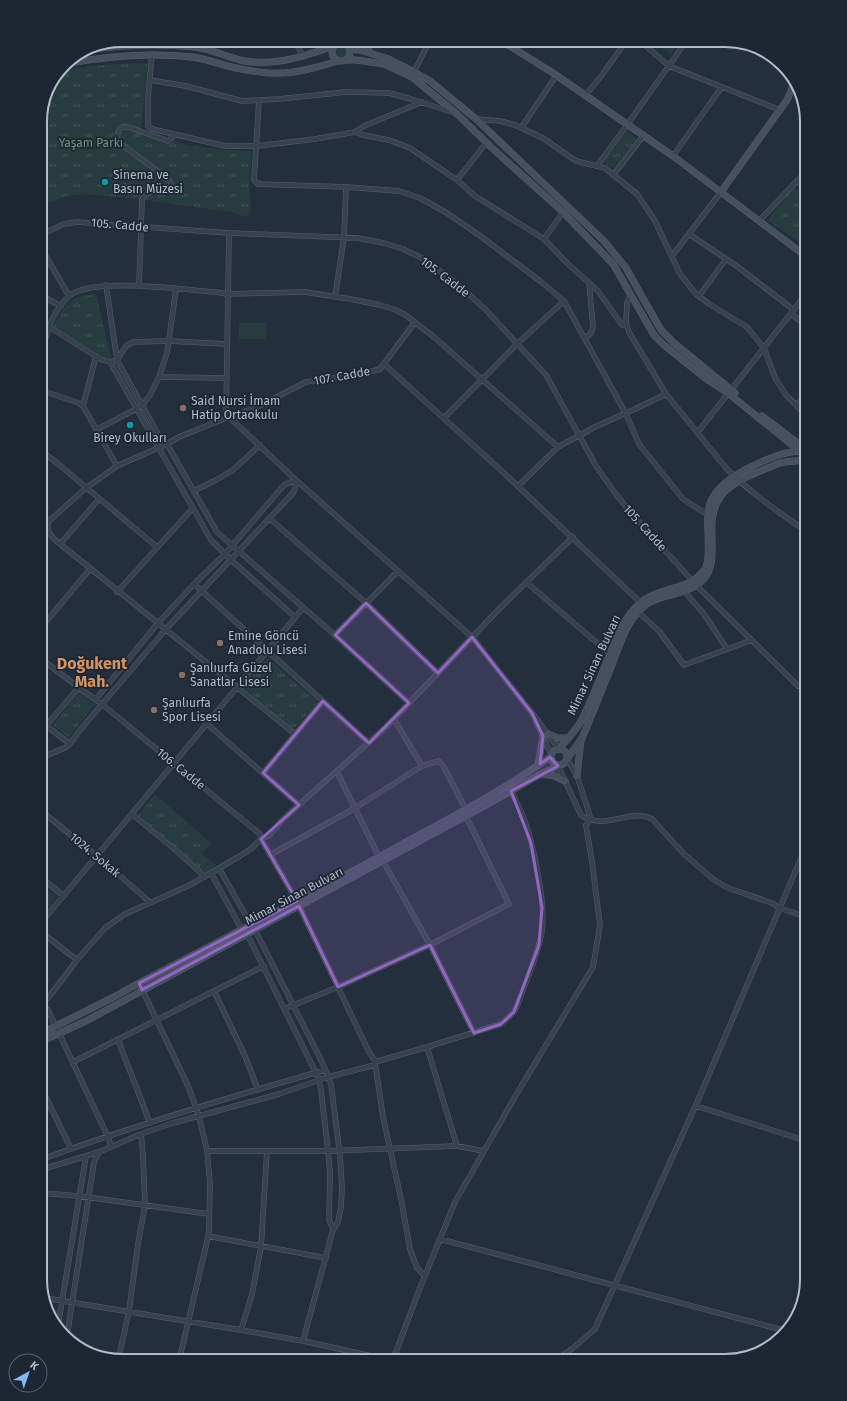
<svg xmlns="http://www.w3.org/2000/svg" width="847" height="1401" font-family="'Fira Sans',sans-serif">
  <defs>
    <pattern id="park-tufts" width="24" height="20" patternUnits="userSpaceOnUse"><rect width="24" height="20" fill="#263c3f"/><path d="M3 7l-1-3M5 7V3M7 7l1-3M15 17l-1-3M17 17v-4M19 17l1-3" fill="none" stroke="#435659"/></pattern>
  </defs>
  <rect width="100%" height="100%" fill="#242f3e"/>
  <!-- grass -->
  <path fill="#263c3f" d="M335.5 52a5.5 5.5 0 1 1 11 0a5.5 5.5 0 1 1-11 0Z
    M239 323H267L266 339H239Z"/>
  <!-- park -->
  <path fill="url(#park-tufts)" d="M652 40H681L671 55Z
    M135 63 148 64 141 129 187 145 223 150 252 151 249 179 251 211 246 217 232 212 145 200 88 194 66 196 40 206V117L48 86 59 71 92 66Z
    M627 132 637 139 614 169 603 162Z
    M794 187 807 197V248L768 220Z
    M96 294 111 358 102 356 54 327C58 316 66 302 77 297 83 295 91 295 96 294Z
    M268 658 318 702 294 729 242 686Z
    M79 691 95 704 69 738 53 725Z
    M155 794 211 843 202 854 216 865 208 873 204 872 138 815Z
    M40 884 56 898 40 918Z"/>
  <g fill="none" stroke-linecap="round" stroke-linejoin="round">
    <!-- street casing -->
    <g stroke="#565f6c" stroke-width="5.5">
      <path id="street" d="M294 40 303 56
        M639 40 669 66 780 110
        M196 47 197 40
        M512 47 516 40
        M152 54 148 98V126L152 129 225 146H257L315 139 355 132 364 126 422 102
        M414 72 430 40
        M150 80 186 86 242 101 279 99 346 92 389 93 411 99 455 113
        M585 96 602 75 627 40
        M259 100 254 180 258 184 346 187 399 191 420 198 447 213 479 235 540 281 564 301 626 414 639 444 683 499 708 515
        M476 119 500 121 515 125 543 138 576 161 605 168 637 194 655 221 680 274 696 294 709 304 747 327 764 348 775 378 786 395 794 403H798L807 395
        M521 128 556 76
        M355 132 363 135 389 140 410 148 457 180 475 196 544 239 568 264 598 291 622 325 626 323 627 303 631 294
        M673 156 721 88
        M597 166 627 125 687 40
        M614 174 644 135
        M457 180 486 143
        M807 188 797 181 807 170
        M759 221 797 181
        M689 234 738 267 794 310
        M40 235 64 224 77 222 229 233 358 238 384 243 403 249 426 260 462 288 486 310 546 375 596 466 615 493 632 514 697 586 798 686
        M544 239 563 212
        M40 246 69 296
        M672 256 721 192
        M106 285 117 360 164 445
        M139 286 142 199C150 189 158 190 170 190L172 187 170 181 163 175 121 144 117 138 118 132 122 127H128L168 141 175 135
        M40 295 61 306
        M699 296 726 259
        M335 297 344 237 346 187
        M791 314 807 326
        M626 323 629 332 666 394 726 468C749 492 780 513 807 532
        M48 326 100 359 110 362 117 360 126 346 133 342 169 341 227 344
        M585 339 591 333 593 326 589 283
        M110 362 211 540 230 559 295 617
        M40 363C45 339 49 315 68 297 90 276 184 290 215 292L228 294 305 292 350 299 380 305 396 310 407 316 434 337 558 447
        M384 364 505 474 641 603
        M159 377 227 378
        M40 390 79 403 83 406 117 466
        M794 403 807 416
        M83 406 96 356
        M229 417 296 480 472 637 532 713 559 749
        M226 418 229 233
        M444 418 517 344 564 301
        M96 430 142 406 150 395 159 377 167 353 176 289
        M697 433 807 293
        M167 444 217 532 328 629 409 703
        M40 450 57 463 157 547
        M518 486 558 447 595 427 635 409 666 394
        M194 491 216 480 233 470 260 445
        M269 518 366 603 438 673
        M40 525 48 531
        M60 544 99 499
        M526 582 610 654
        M194 584 369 743
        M684 591 704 614 727 649
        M117 592 193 508
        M638 612 659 631 684 665 752 640
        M40 629 90 569
        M335 635 398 571
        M40 658 82 690 103 705 260 834 261 839 297 901
        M394 719 422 766
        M40 721 70 744 80 730 166 629 293 493 295 489 296 480 284 485 225 554 194 584 158 623 96 699
        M536 722 551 754
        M206 723 299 805
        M40 733 79 687
        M295 734 54 539C49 533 46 529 49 521L86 488 117 466 167 444 179 437 226 418 257 407 306 382 361 374 380 369 415 322
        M40 758 65 748 70 744
        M567 759 577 776 591 819
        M558 766 581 815C605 832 629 807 652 819L684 854 713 879 728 888 772 903 779 908 807 917
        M337 772 379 857
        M263 773 323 701
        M40 810 98 857 143 896 149 902
        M133 815 179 853 205 877
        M270 855 355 808 422 766 439 761 444 767 466 810
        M383 861 430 945 474 1033
        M219 868 251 925
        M211 873 242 930
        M40 877 64 896
        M299 906 369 1052 375 1061H378L427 1047 501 1024 514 1012 518 1004C526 980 538 956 542 931 546 903 533 842 523 816 519 807 515 799 511 791
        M40 924 303 608
        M40 931 77 960
        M247 934 318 1077 321 1090 328 1151 330 1172 329 1219 333 1230 338 1222 341 1207 342 1188 340 1155 331 1084 322 1062 255 930
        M139 983 189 1088 199 1116 207 1151 210 1183 209 1233 179 1361
        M214 991 245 1056 258 1090
        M48 998 77 960 105 928 125 914 190 885 240 856 252 848 261 839 269 836 282 820 387 726 504 604 573 537
        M40 999 48 1010 108 1137 111 1146
        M284 1009 338 987 430 945 509 904 466 816
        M118 1040 150 1123
        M427 1047 457 1146
        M73 1062 264 966
        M375 1063 383 1117 401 1199 410 1249 417 1268 425 1276
        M40 1085 71 1149
        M696 1106 807 1141
        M207 1151H328L457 1146 484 1151
        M40 1160C133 1126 230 1097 325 1070
        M40 1170 99 1152 141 1134 173 1123 279 1094 328 1077 375 1065
        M40 1193 79 1196 209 1214
        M208 1236 326 1258
        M440 1239 786 1331
        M45 1298 241 1330 308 1342 376 1357 411 1361
        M58 1326 86 1156
        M241 1330 252 1294 261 1247 267 1151
        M67 1336 94 1162 99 1152
        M303 1341 333 1230
        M392 1358 396 1352 418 1293 455 1202 516 1095 593 967 600 925 592 862 586 825 591 819
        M118 1361 129 1311 138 1244 145 1205 143 1156 141 1134
        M555 1361 573 1348 595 1329 699 1098 807 844"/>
    </g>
    <!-- secondary casing -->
    <g stroke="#565f6c" stroke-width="7">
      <path id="secondary" d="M358 40 363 47 369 51
        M500 40 553 73 673 156 807 257
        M332 52a9 9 0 1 1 18 0a9 9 0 1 1-18 0Z
        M350 49 359 50 386 58 414 72 430 81 476 119 604 241 626 268 661 330 674 343 735 393
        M85 50C121 45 158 43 195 47 212 49 228 58 245 61 276 66 305 56 334 46
        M346 60H356L384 64 412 77 457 114 492 148 563 212 613 264 654 335 664 345 705 378 728 393 807 457
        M64 64C107 56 149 52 192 57 207 59 221 65 236 68 251 71 266 74 281 73 300 73 320 66 338 61
        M721 192 787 100 795 82
        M762 416 807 450
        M548 734 558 738H568
        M551 757a8 8 0 1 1 16 0a8 8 0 1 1-16 0Z
        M559 749C566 741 574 732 580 723 591 703 599 680 608 659 614 644 619 629 629 615 634 609 641 601 649 597 668 587 692 588 705 569 712 558 706 526 708 512 709 503 714 494 720 488 735 472 779 451 801 451
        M567 759 582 738 586 729C594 709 602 690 610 670 619 648 626 618 647 604 664 593 690 595 704 579 714 567 712 553 712 538 712 529 711 520 714 511 719 488 743 478 763 470 768 468 774 465 780 463 789 461 798 461 807 460
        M538 765 543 736
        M541 774 555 776 565 781
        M577 776 581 740
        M40 1034 112 998 139 983C226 938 313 893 399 846 450 818 502 791 550 757
        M40 1042 86 1021 479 809 537 776 558 766"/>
    </g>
    <!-- street -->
    <use href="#street" stroke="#38414e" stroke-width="4.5"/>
    <!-- secondary -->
    <use href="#secondary" stroke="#465061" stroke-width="6"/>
  </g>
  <!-- marked area -->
  <path fill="#9266c3" fill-opacity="0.2" stroke="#9266c3" stroke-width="3" stroke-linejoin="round" d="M366 603 438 673 472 637 532 713 543 736 540 764 550 757 558 766 511 791 531 843 542 907 539 945 514 1012 501 1024 474 1033 430 945 338 987 299 906 142 990 139 983 297 901 261 839 299 805 263 773 323 701 369 743 409 703 335 635Z"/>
  <!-- markers -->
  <g fill="#0f9aa8" stroke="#1d2633" stroke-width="1.5">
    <circle cx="105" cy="182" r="4"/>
    <circle cx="130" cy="425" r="4"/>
  </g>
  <g fill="#8d6e63" stroke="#1d2633" stroke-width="1.5">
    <circle cx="183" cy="408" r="4"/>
    <circle cx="220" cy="643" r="4"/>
    <circle cx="182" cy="675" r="4"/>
    <circle cx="154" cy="710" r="4"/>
  </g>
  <g text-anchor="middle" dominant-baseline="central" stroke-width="3.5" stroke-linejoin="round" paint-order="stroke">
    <!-- park labels -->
    <g font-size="12" fill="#6b9a76" stroke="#1d2633">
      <text x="91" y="143">Yaşam Parkı</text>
    </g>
    <!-- poi labels -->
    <g font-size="12" fill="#b4bcc9" stroke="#1d2633" text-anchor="start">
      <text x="113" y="175">Sinema ve<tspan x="113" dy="14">Basın Müzesi</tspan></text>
      <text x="191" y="401">Said Nursi İmam<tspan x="191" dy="14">Hatip Ortaokulu</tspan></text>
      <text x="130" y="438" text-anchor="middle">Birey Okulları</text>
      <text x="228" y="636">Emine Göncü<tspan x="228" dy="14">Anadolu Lisesi</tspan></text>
      <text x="190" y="668">Şanlıurfa Güzel<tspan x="190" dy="14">Sanatlar Lisesi</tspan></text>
      <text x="162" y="703">Şanlıurfa<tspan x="162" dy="14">Spor Lisesi</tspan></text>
    </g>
    <!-- street labels -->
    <g font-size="12" fill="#b4bcc9" stroke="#1d2633">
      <text transform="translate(120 225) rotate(5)">105. Cadde</text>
      <text transform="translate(445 277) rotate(37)">105. Cadde</text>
      <text transform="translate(342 376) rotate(-10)">107. Cadde</text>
      <text transform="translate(645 528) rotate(48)">105. Cadde</text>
      <text transform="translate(594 665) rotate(-65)">Mimar Sinan Bulvarı</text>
      <text transform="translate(181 769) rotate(39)">106. Cadde</text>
      <text transform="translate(95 855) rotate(40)">1024. Sokak</text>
      <text transform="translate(294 896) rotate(-28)">Mimar Sinan Bulvarı</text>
    </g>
    <!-- district labels -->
    <g font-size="16" font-weight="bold" fill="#d59563" stroke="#1d2633">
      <text x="92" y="663">Doğukent<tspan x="92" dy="18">Mah.</tspan></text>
    </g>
  </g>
  <!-- crop -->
  <path d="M0 0H847V1401H0ZM122 47H725A75 75 0 0 1 800 122V1279A75 75 0 0 1 725 1354H122A75 75 0 0 1 47 1279V122A75 75 0 0 1 122 47Z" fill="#1d2633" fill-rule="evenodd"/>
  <path fill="none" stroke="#b4bcc9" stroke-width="2" d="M122 47H725A75 75 0 0 1 800 122V1279A75 75 0 0 1 725 1354H122A75 75 0 0 1 47 1279V122A75 75 0 0 1 122 47Z"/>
  <!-- north arrow -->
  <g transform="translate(28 1373) rotate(40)"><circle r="19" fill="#1d2633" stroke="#59626f"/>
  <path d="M0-3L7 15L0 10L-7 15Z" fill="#8ab4f8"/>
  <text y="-6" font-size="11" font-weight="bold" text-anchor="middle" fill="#b4bcc9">K</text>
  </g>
</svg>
